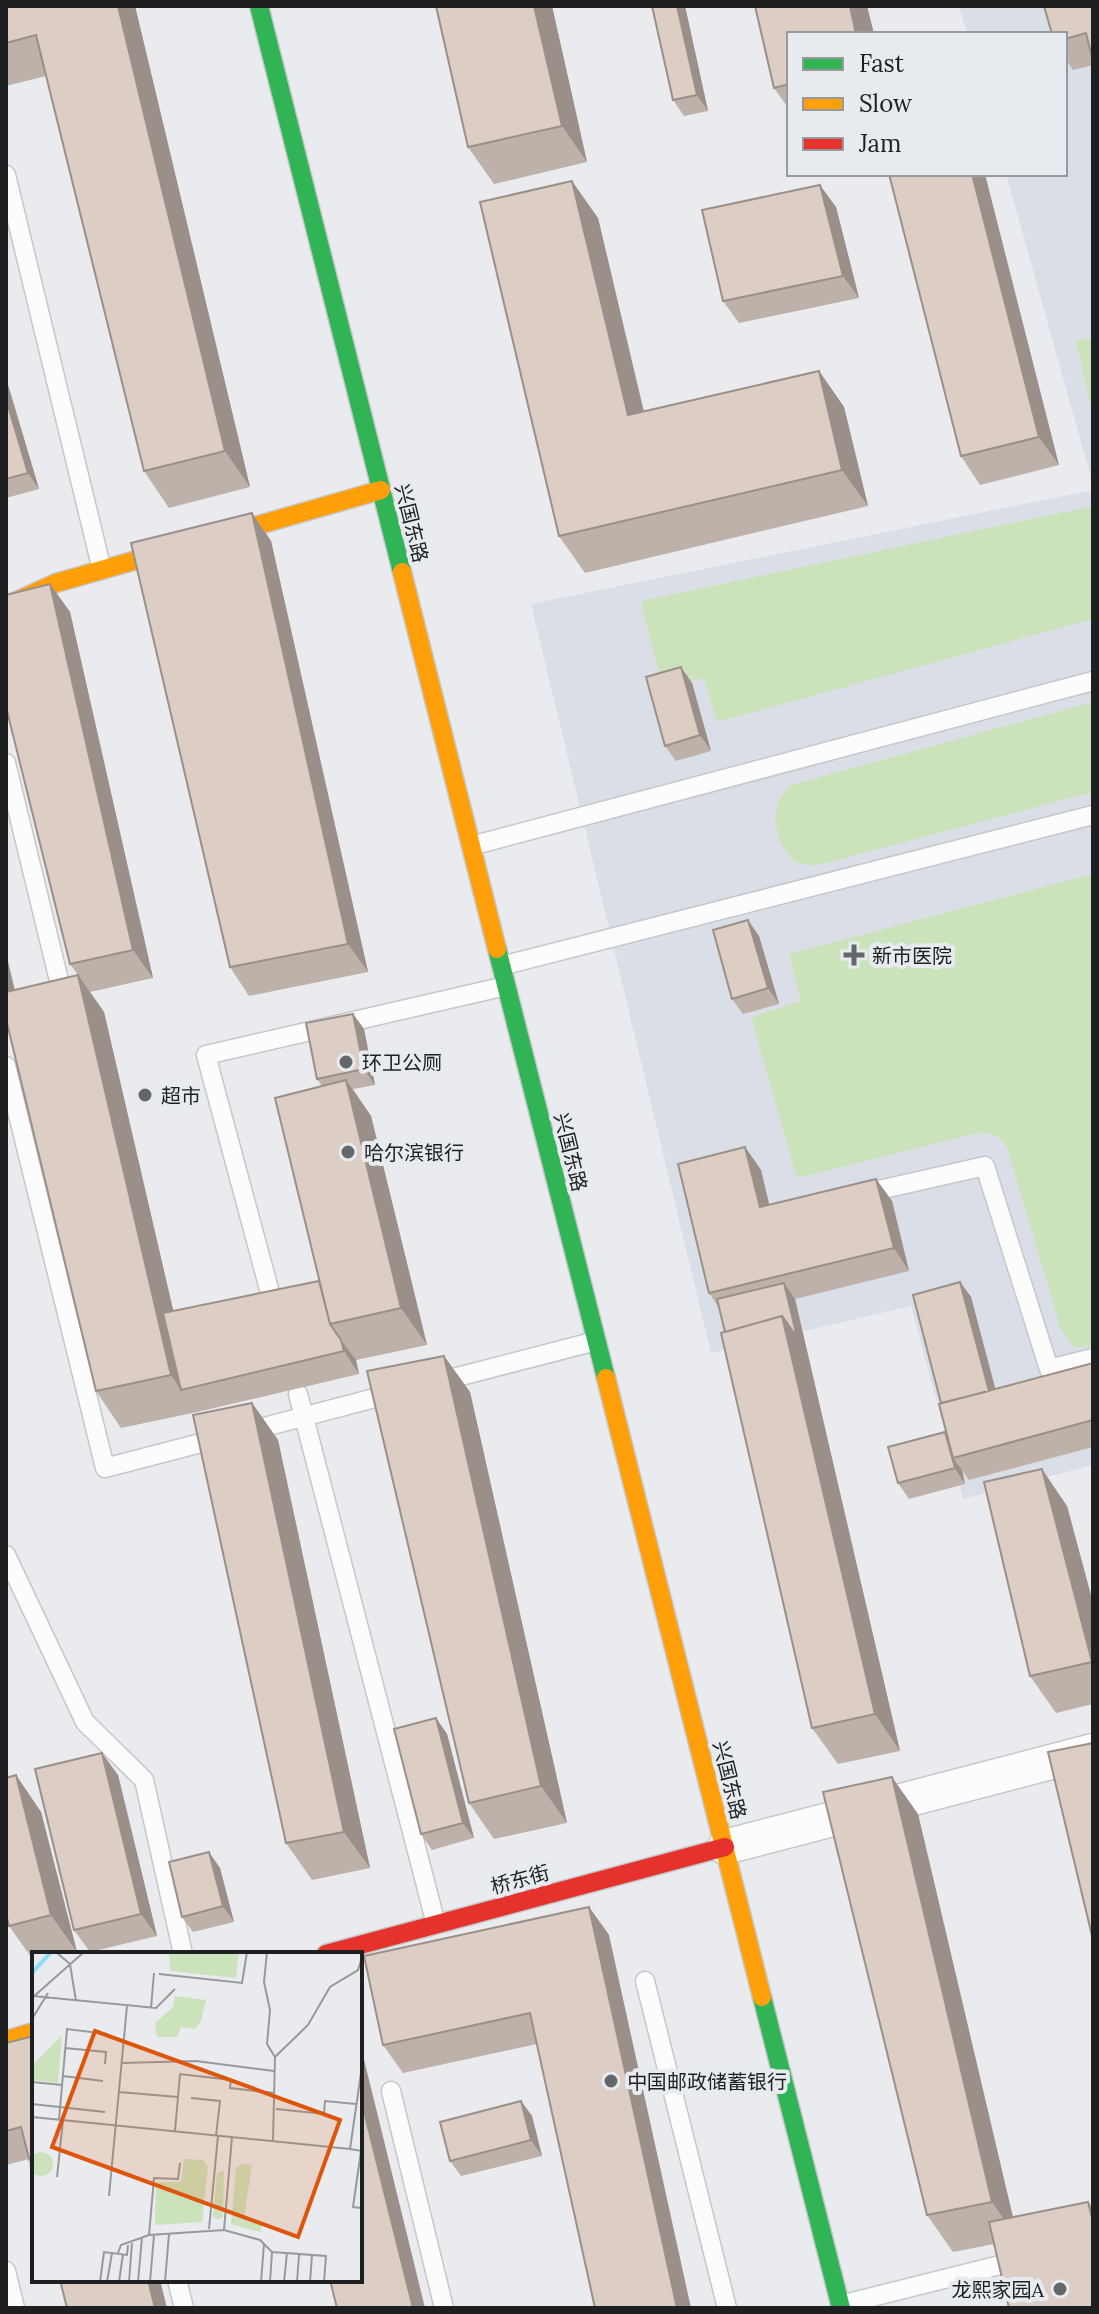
<svg xmlns="http://www.w3.org/2000/svg" width="1099" height="2314" font-family="Lora,'Noto Sans SC',serif">
  <rect width="100%" height="100%" fill="#e9ebee"/>
  <!-- built -->
  <path fill="#dadfe7" d="M959 6H1093V485L1006 174H1065V34H967Z
    M1093 490V1465L963 1499 911 1306 711 1353 531 604Z"/>
  <!-- green -->
  <path fill="#cce2bb" d="M1093 338V418L1076 340Z
    M1093 506V619L717 722 704 678 663 688 641 601Z
    M1093 702V792L814 866C808 864 799 864 794 861 790 858 785 849 782 845 771 823 773 802 791 785Z
    M1093 874V1346L1075 1348 1061 1330 1007 1147 997 1136 983 1132 797 1178 751 1017 801 1001 789 954Z"/>
  <g fill="none" stroke-linecap="round" stroke-linejoin="round">
    <!-- lane casing -->
    <g stroke="#c6c7ca" stroke-width="21">
      <path id="lane" d="M6 175 102 570
        M6 763 64 1001
        M471 846 1093 681
        M501 966 1093 815
        M6 1066 105 1468 220 1438
        M861 1194 985 1166 1049 1369 1093 1358
        M273 1304 206 1055 506 986
        M434 1383 596 1341
        M298 1394 436 1924
        M245 1432 394 1393
        M6 1555 85 1722 144 1780 183 1954
        M645 1981 727 2308
        M391 2091 444 2308
        M6 2271 15 2308
        M177 2280 184 2308
        M840 2305 1020 2260"/>
    </g>
    <!-- street casing -->
    <g stroke="#c6c7ca" stroke-width="37">
      <path id="street" d="M725 1847 1093 1751"/>
    </g>
    <!-- fast casing -->
    <g stroke="#c6c7ca" stroke-width="21">
      <path id="fast" d="M259 6 402 572
        M497 949 606 1378
        M762 1997 841 2308"/>
    </g>
    <!-- slow casing -->
    <g stroke="#c6c7ca" stroke-width="21">
      <path id="slow" d="M402 572 497 949
        M6 606 56 583 381 490
        M606 1378 762 1997
        M6 2040 34 2032"/>
    </g>
    <!-- jam casing -->
    <g stroke="#c6c7ca" stroke-width="21">
      <path id="jam" d="M326 1954 725 1847"/>
    </g>
    <!-- lane -->
    <use href="#lane" stroke="#fcfcfc" stroke-width="18"/>
    <!-- street -->
    <use href="#street" stroke="#fcfcfc" stroke-width="34"/>
    <!-- fast -->
    <use href="#fast" stroke="#30b455" stroke-width="18"/>
    <!-- slow -->
    <use href="#slow" stroke="#ff9f0a" stroke-width="18"/>
    <!-- jam -->
    <use href="#jam" stroke="#e5322d" stroke-width="18"/>
  </g>
  <!-- wall -->
  <path fill="#bdb1a9" d="M6 6H135L250 487 169 508 144 471 46 76 6 86Z
    M436 6H552L587 162 494 184 468 147Z
    M652 6H685L708 111 684 116 673 100Z
    M755 6H867L874 34H789V109L774 88Z
    M1093 6V65L1073 70 1065 58V34Z
    M889 174 1059 465 980 485 961 456Z
    M836 207 859 298 739 323 723 301Z
    M598 218 644 411 819 371 844 407 868 506 585 573 559 536Z
    M6 378 39 489 6 498Z
    M252 513 271 541 368 972 249 996 230 967Z
    M50 584 70 612 153 978 90 992 104 1012 173 1311 319 1281 322 1086 317 1079 353 1014 364 1029 375 1085 353 1089 371 1116 427 1345 356 1360 359 1374 197 1412 121 1428 96 1391 6 1022V953L15 990 78 975 70 964Z
    M692 683 711 751 676 761 665 746Z
    M759 936 779 1004 743 1014 732 999Z
    M745 1147 761 1170 769 1205 876 1179 892 1201 909 1271 795 1299 900 1751 838 1764 812 1728 725 1332 720 1309 709 1293Z
    M960 1282 971 1297 995 1389 1093 1363V1447L969 1480 962 1470 965 1484 909 1499 898 1483 945 1432 947 1436 941 1403Z
    M444 1356 470 1392 567 1823 494 1839 469 1803Z
    M252 1403 278 1440 370 1868 312 1880 286 1843Z
    M1067 1506 1093 1603V1704L1056 1713 1030 1676Z
    M436 1718 447 1734 474 1838 432 1850 421 1834Z
    M16 1775 41 1812 77 1952 68 1954H34V1961L9 1926Z
    M118 1775 157 1936 90 1952 74 1930Z
    M918 1814 1013 2217 1088 2202 1093 2208V2308L994 2244 953 2252 927 2215Z
    M220 1868 234 1922 193 1932 182 1917Z
    M589 1907 609 1935 537 2044 403 2073 383 2045Z
    M6 2043 29 2159 6 2165Z
    M521 2101 532 2116 542 2156 461 2176 450 2161Z"/>
  <!-- shaded-wall -->
  <path fill="#9a9089" d="M118 6H135L250 487 225 451Z
    M534 6H552L587 162 562 126Z
    M677 6H685L708 111 697 95Z
    M850 6H867L874 34H856Z
    M972 174H985L1059 465 1039 437Z
    M572 181 598 218 653 452 628 415Z
    M820 185 836 207 859 298 843 276Z
    M819 371 844 407 868 506 842 470Z
    M6 378 39 489 28 473 6 399Z
    M252 513 271 541 368 972 348 944Z
    M50 584 70 612 153 978 133 950Z
    M681 667 692 683 711 751 700 735Z
    M748 920 759 936 779 1004 768 988Z
    M6 953 21 1019 6 996Z
    M78 975 104 1012 191 1387 181 1390 171 1375Z
    M353 1014 364 1029 375 1085 364 1069Z
    M346 1080 371 1116 427 1345 401 1308Z
    M745 1147 761 1170 775 1229 760 1207Z
    M876 1179 892 1201 909 1271 894 1248Z
    M960 1282 971 1297 1002 1414 991 1398Z
    M784 1283 795 1299 900 1751 875 1714 782 1316Z
    M341 1340 356 1360 359 1374 344 1351Z
    M444 1356 470 1392 567 1823 541 1786Z
    M252 1403 278 1440 370 1868 344 1832Z
    M945 1432 956 1448 953 1458 962 1470 965 1484 955 1468Z
    M1042 1469 1067 1506 1093 1603V1663Z
    M436 1718 447 1734 474 1838 463 1823Z
    M102 1753 118 1775 157 1936 141 1914Z
    M16 1775 41 1812 77 1952 51 1915Z
    M892 1777 918 1814 1018 2239 992 2202Z
    M209 1852 220 1868 234 1922 223 1906Z
    M589 1907 609 1935 691 2308H677Z
    M360 2043 425 2308H413L360 2095Z
    M521 2101 532 2116 542 2156 531 2140Z
    M148 2280H160L167 2308H155Z"/>
  <!-- building -->
  <path fill="#dccec4" stroke="#9a9089" stroke-width="2" d="M6 6H118L225 451 144 471 36 35 6 43Z
    M436 6H534L562 126 468 147Z
    M652 6H677L697 95 673 100Z
    M755 6H850L856 34H789V84L774 88Z
    M1044 6H1093V61L1086 33 1065 39V34H1052Z
    M889 174H972L1039 437 961 456Z
    M572 181 628 415 819 371 842 470 559 536 480 202Z
    M820 185 843 276 723 301 702 210Z
    M6 399 28 473 6 479Z
    M252 513 348 944 230 967 131 543Z
    M50 584 133 950 70 964 6 707V595Z
    M681 667 700 735 665 746 646 677Z
    M748 920 768 988 732 999 713 930Z
    M78 975 171 1375 96 1391 6 1019V992Z
    M353 1014 364 1069 317 1079 306 1023Z
    M346 1080 401 1308 330 1324 275 1098Z
    M745 1147 760 1207 876 1179 894 1248 709 1293 678 1164Z
    M319 1281 330 1324 341 1340 344 1351 181 1390 163 1313Z
    M960 1282 989 1391 941 1403 913 1295Z
    M784 1283 797 1337 782 1316 725 1332 717 1299Z
    M782 1316 875 1714 812 1728 721 1333Z
    M444 1356 541 1786 469 1803 367 1371Z
    M1093 1363V1420L953 1458 939 1404Z
    M252 1403 344 1832 286 1843 193 1415Z
    M945 1432 955 1468 898 1483 888 1447Z
    M1042 1469 1092 1662 1030 1676 984 1482Z
    M436 1718 463 1823 421 1834 394 1729Z
    M1093 1743V1940L1048 1752Z
    M102 1753 141 1914 74 1930 35 1769Z
    M16 1775 51 1915 9 1926 6 1914V1778Z
    M892 1777 992 2202 927 2215 823 1792Z
    M209 1852 223 1906 182 1917 169 1862Z
    M589 1907 677 2308H595L530 2013 383 2045 364 1956Z
    M34 2036V2178L21 2127 6 2131V2043Z
    M360 2095 413 2308H337L330 2280H360Z
    M521 2101 531 2140 450 2161 440 2122Z
    M1088 2202 1093 2222V2308H1009L989 2222Z
    M60 2280H148L155 2308H67Z"/>
  <!-- markers -->
  <g fill="#646669" stroke="#e7ebf0" stroke-width="3">
    <path d="M850 943h8v8h8v8h-8v8h-8v-8h-8v-8h8z"/>
    <circle cx="346" cy="1062" r="8"/>
    <circle cx="145" cy="1095" r="8"/>
    <circle cx="348" cy="1152" r="8"/>
    <circle cx="611" cy="2081" r="8"/>
    <circle cx="1060" cy="2289" r="8"/>
  </g>
  <g text-anchor="middle" dominant-baseline="central" stroke-width="8" stroke-linejoin="round" paint-order="stroke">
    <!-- street labels -->
    <g font-size="20" fill="#1d1f21" stroke="#e7ebf0">
      <text transform="translate(412 523) rotate(76)">兴国东路</text>
      <text transform="translate(571 1152) rotate(76)">兴国东路</text>
      <text transform="translate(730 1780) rotate(76)">兴国东路</text>
      <text transform="translate(520 1879) rotate(-15)">桥东街</text>
    </g>
    <!-- poi labels -->
    <g font-size="20" fill="#1d1f21" stroke="#e7ebf0" text-anchor="start">
      <text x="872" y="955">新市医院</text>
      <text x="362" y="1062">环卫公厕</text>
      <text x="161" y="1095">超市</text>
      <text x="364" y="1152">哈尔滨银行</text>
      <text x="627" y="2081">中国邮政储蓄银行</text>
      <text x="1044" y="2289" text-anchor="end">龙熙家园A</text>
    </g>
  </g>
  <!-- overview -->
  <g transform="translate(32 1952)">
    <rect width="330" height="330" fill="#e9ebee"/>
    <path d="M137 0H207L204 26 138 19ZM143 44 174 48 169 69 163 77 149 75 145 85H125L123 71 141 55ZM30 83 26 131 0 128V114ZM-3 212a12 12 0 1 1 24 0a12 12 0 1 1-24 0ZM152 207 171 208 176 215 170 270 123 273 124 230H149ZM210 212 220 213 212 266 231 269 228 280 199 272 204 216ZM192 219 191 265 185 268 181 264 185 221Z" fill="#cce2bb"/>
    <path fill="none" stroke="#8ddcf7" stroke-width="4" d="M0 21 19 0"/>
    <path fill="none" stroke="#97999c" stroke-width="2" d="M24 0 38 12 44 49M235 0 232 30 238 58 235 92 243 105 241 189M127 22 210 31 215 0M1 44 124 56 143 37M0 46 52 0M119 56 122 21M0 67 16 41M33 96 74 100 73 112M243 105 276 73 298 35 326 18 330 5M90 111 164 109 242 119M330 114 318 197 330 199M31 124 71 129M0 130 30 133M87 140 146 145M159 146 188 149 184 184M0 152 73 160M244 157 292 162 293 149 324 152M0 165 318 197M27 168 35 77 76 82M143 179 148 122 199 128 198 136 243 141M329 199 321 255 330 256M25 225 31 168M77 244 95 54M177 277 186 184M192 278 200 185M117 283 122 226 146 227 148 211M86 301 89 293 117 283 192 278 228 288 240 300 294 304 292 330M68 330 72 300 95 303 96 293M75 330 80 301M87 330 91 302M97 330 100 291M106 330 110 285M118 330 122 283M133 330 137 282M229 330 232 292M238 330 240 300M252 330 255 301M265 330 267 303M278 330 280 303"/>
    <path fill="#de560d" fill-opacity="0.15" stroke="#de560d" stroke-width="4" d="M63 79 308 168 266 285 20 195Z"/>
    <rect width="330" height="330" fill="none" stroke="#1d1f21" stroke-width="4"/>
  </g>
  <!-- border -->
  <rect width="1099" height="2314" fill="none" stroke="#1d1f21" stroke-width="16"/>
  <!-- legend -->
  <rect x="787" y="32" width="280" height="144" fill="#e7ebf0" stroke="#96999d" stroke-width="2"/>
  <rect x="803" y="58" width="40" height="12" fill="#30b455" stroke="#96999d" stroke-width="2"/>
  <text x="859" y="72" font-size="24" fill="#1d1f21">Fast</text>
  <rect x="803" y="98" width="40" height="12" fill="#ff9f0a" stroke="#96999d" stroke-width="2"/>
  <text x="859" y="112" font-size="24" fill="#1d1f21">Slow</text>
  <rect x="803" y="138" width="40" height="12" fill="#e5322d" stroke="#96999d" stroke-width="2"/>
  <text x="859" y="152" font-size="24" fill="#1d1f21">Jam</text>
</svg>
